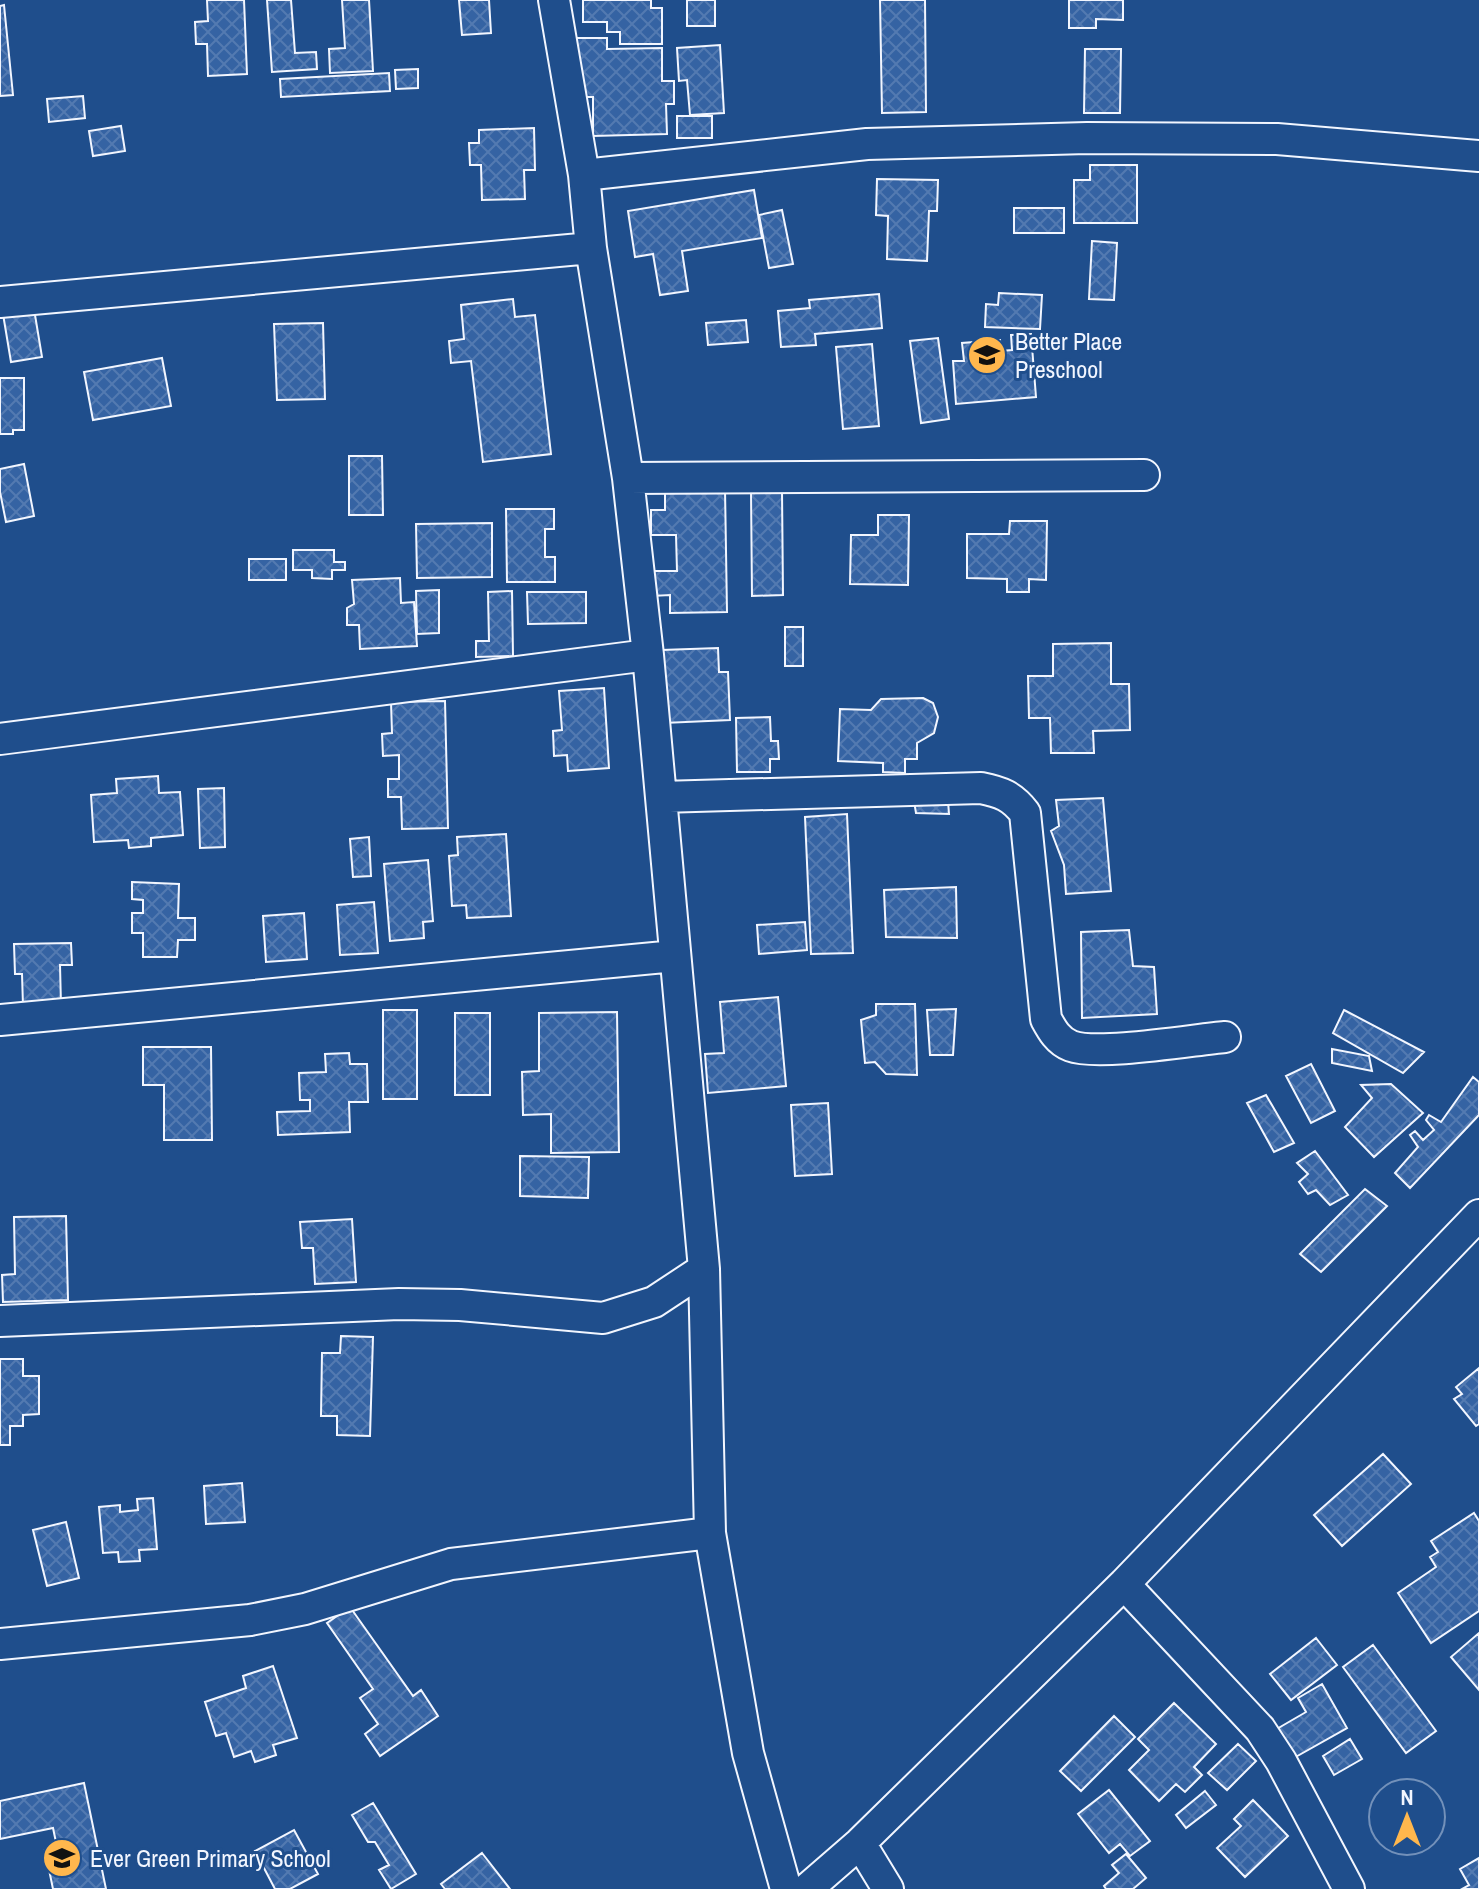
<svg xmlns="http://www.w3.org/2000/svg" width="1479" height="1889" font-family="'Archivo Narrow',sans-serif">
  <defs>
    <pattern id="building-cross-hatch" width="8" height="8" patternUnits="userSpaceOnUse" patternTransform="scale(2)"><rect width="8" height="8" fill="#3563a3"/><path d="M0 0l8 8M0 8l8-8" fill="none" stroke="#537ab1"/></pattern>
  </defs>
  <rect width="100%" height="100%" fill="#1f4e8c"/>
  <!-- building -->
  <path fill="url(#building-cross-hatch)" stroke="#f2f6ff" stroke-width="2" d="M207 0H244L247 74 208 76 207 44H196L195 22 208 21Z
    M267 0H291L295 53 316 52 317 69 272 72Z
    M342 0H369L373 71 330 73 329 49 345 48Z
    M459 0H489L491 33 462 35Z
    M583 0H651V8H662V44H620V32H607V22H583Z
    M687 0H715V26H687Z
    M880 0H925L926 112 882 113Z
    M1069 0H1123V20L1096 19V28H1069Z
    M4 5 13 95 0 96V6Z
    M572 38H607V49L662 48V81H674V104H666L667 134 593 136V97H581V67H573Z
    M720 45 724 113 690 115 687 80 679 81 677 48Z
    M1085 49H1121L1120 113H1084Z
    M418 69V88L396 89 395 70Z
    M389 73 390 91 281 97 280 79Z
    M83 96 85 118 49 122 47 99Z
    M677 116H712V138H677Z
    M121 126 125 151 93 156 89 131Z
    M534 128 535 170H524L525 199 482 200 481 165H470L469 143H479V130Z
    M1090 165H1137V223H1074V180H1090Z
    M877 179 938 180 937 211H929L927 261 887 259 888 216 876 215Z
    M754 190 762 238 682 251 688 291 660 295 653 254 635 257 628 211Z
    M1014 208H1064V233H1014Z
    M782 210 793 264 769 268 759 215Z
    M1092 241 1117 243 1114 300 1089 299Z
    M999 293 1042 295 1040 329 985 327 986 304 998 305Z
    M879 294 882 328 815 334 816 345 781 347 778 311 810 308 809 300Z
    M513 299 515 317 535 315 551 454 483 462 471 361 451 363 449 341 464 339 461 305Z
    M34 309 42 357 11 362 3 314Z
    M746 320 748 342 708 345 706 323Z
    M323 323 325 399 277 400 274 324Z
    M1031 334 1036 397 956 404 953 361H964L962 343 1000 340 1001 351 1012 350 1011 335Z
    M938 338 949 419 921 423 910 341Z
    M872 344 879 426 843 429 836 347Z
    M162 358 171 406 93 420 84 372Z
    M0 378H24V430H13V434H0Z
    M349 456H382L383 515H349Z
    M24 464 34 516 6 522 0 492V469Z
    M725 489 727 612 670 613V595L652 596 651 571H677L676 535H651V510H665V491Z
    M751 491H782L783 595 752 596Z
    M506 509H554V529H545V557H555V582H507Z
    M878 515H909L908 585 850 584 851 535H878Z
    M1010 521H1047L1046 580 1029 579V592H1007V579L967 578V534H1009Z
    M492 523V577L417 578 416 524Z
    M293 550H334V562H345V570H332V579L312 578V570H293Z
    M249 559H286V580H249Z
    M400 578 401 603 414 602 417 646 360 649 359 625H347V608L354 604 352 580Z
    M439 590V633L417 634 416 591Z
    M512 591 513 656 476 657V641H489L488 592Z
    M527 592H586V623L528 624Z
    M785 627H803V666H785Z
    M1111 643V684H1129L1130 730 1093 731 1094 753H1051L1050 718H1029L1028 676H1053V644Z
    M718 648 719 672H728L730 720 664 723 662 650Z
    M604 688 609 768 568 771 567 755 554 756 553 731 562 730 559 691Z
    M923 698 933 703 938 717 934 733 917 743V759H905V773L883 772V763L838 761 840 709 871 710 881 699Z
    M445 701 448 828 402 829 401 797H388V779H399V755L383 756 382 734 392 733 391 702Z
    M770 717 771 741H778L779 759H770V772H737L736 718Z
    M158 776 159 793 180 792 183 835 151 838V846L129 848 128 840 94 842 91 795 117 793 116 779Z
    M224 788 225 847 200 848 198 789Z
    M1103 798 1111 891 1066 894 1064 865 1051 831 1059 826 1056 800Z
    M914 801H948L949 814 916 813Z
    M847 814 853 953 811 954 805 817Z
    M506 834 511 916 467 918 466 905 452 906 449 856 458 855 457 837Z
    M369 837 371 876 353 877 350 839Z
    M428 860 433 921 423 922 424 938 390 941 384 864Z
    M132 882 179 884 178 918H195V940H178L177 957H143V933H132V913H143V900L132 899Z
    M956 887 957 938 886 937 884 890Z
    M374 902 378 953 340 955 337 905Z
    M304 913 307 959 266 962 263 916Z
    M805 922 807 950 759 954 757 925Z
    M1129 930 1133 966 1154 967 1157 1014 1082 1018 1081 932Z
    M71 943 72 965H60L61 1005 23 1006 22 974H15L14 944Z
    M778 997 786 1086 708 1093 705 1054 724 1053 720 1002Z
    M876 1004H915L917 1075 886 1074 875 1062 865 1063 861 1020 876 1015Z
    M956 1009 953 1055H930L927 1010Z
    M383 1010H417V1099H383Z
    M1344 1010 1424 1052 1403 1073 1333 1033Z
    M617 1012 619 1152 551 1153V1114L523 1115 522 1072 539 1071V1013Z
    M455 1013H490V1095H455Z
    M143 1047H211L212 1140H164V1085H143Z
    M1332 1049 1369 1056 1372 1071 1332 1063Z
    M349 1053 350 1064H367L368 1102H349L350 1132 278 1135 277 1112 310 1111V1100H300L299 1073 326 1072 325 1054Z
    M1311 1064 1335 1111 1311 1123 1286 1076Z
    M1473 1077 1479 1082V1115L1410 1188 1395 1173 1418 1147 1410 1135 1415 1131 1423 1140 1434 1130 1426 1120 1429 1115 1441 1122Z
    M1391 1084 1423 1113 1374 1157 1345 1127 1372 1098 1361 1085Z
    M1266 1095 1294 1143 1274 1152 1247 1103Z
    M828 1103 832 1174 795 1176 791 1105Z
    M1315 1151 1348 1195 1330 1205 1316 1190 1308 1194 1299 1182 1308 1174 1297 1163Z
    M520 1156 589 1157 588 1198 520 1196Z
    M1365 1189 1387 1206 1321 1272 1300 1254Z
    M66 1216 68 1300 3 1302 2 1275 15 1274 14 1217Z
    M352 1219 356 1282 315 1284 313 1248H302L300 1222Z
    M341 1336 373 1337 370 1436 337 1435V1416H321L322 1353H340Z
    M0 1359H23V1376H39V1414L23 1415V1426H10V1445H0Z
    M1479 1368V1424L1476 1426 1454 1399 1462 1394 1456 1387Z
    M1383 1454 1411 1484 1342 1546 1314 1515Z
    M242 1483 245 1522 206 1524 204 1486Z
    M153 1498 157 1549 139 1550 140 1561 119 1562 118 1552 103 1553 99 1507 120 1505V1512L138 1510 137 1499Z
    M1474 1513 1479 1521V1611L1431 1643 1398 1593 1436 1567 1430 1557 1438 1552 1431 1541Z
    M66 1522 79 1578 47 1586 33 1530Z
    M350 1607 413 1696 421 1690 438 1716 380 1756 365 1734 378 1724 360 1698 373 1689 327 1623Z
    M1479 1633V1690L1451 1657Z
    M1316 1638 1337 1665 1291 1700 1270 1674Z
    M1373 1645 1436 1731 1406 1753 1343 1667Z
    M273 1666 297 1738 273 1745 276 1755 255 1762 251 1751 234 1757 226 1733 216 1736 205 1702 246 1688 243 1676Z
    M1322 1684 1347 1728 1292 1759 1275 1730 1306 1712 1298 1698Z
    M1174 1703 1216 1744 1194 1767 1202 1775 1185 1792 1176 1784 1159 1801 1129 1770 1149 1750 1138 1739Z
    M1114 1716 1135 1737 1081 1791 1060 1771Z
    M1350 1739 1362 1759 1334 1775 1323 1756Z
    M1238 1744 1256 1761 1227 1790 1208 1773Z
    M84 1783 106 1889H53L45 1850 57 1847 53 1828 0 1839V1801Z
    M1109 1790 1150 1841 1130 1856 1120 1844 1109 1853 1078 1814Z
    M1205 1791 1216 1805 1186 1828 1176 1815Z
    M1253 1800 1288 1836 1245 1877 1217 1848 1241 1826 1234 1819Z
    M373 1803 416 1874 391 1889 379 1870 389 1865 375 1842H368L352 1815Z
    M294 1830 318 1874 290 1889H275L255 1851Z
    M482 1853 510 1889H445L441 1884Z
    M1126 1854 1146 1878 1133 1889H1106L1104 1886 1119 1873 1112 1865Z
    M1479 1858V1889H1462L1469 1885 1460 1869Z"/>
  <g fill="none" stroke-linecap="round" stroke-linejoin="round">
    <!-- street casing -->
    <g stroke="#f2f6ff" stroke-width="34">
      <path id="street" d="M554 0 584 175 591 248 628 478 648 655 704 1269 710 1533 748 1753 786 1889
        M584 175 867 144 1087 138 1277 139 1479 156
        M0 302 591 248
        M628 478 1144 475
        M0 739 648 655
        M661 797 981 788C1001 792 1012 796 1025 813L1046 1019C1052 1030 1058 1041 1071 1046 1098 1056 1192 1040 1225 1037
        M0 1020 675 956
        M0 1321 399 1304 460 1305 603 1318 654 1302 704 1269
        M1124 1584 1260 1729 1281 1761 1349 1889
        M0 1644 250 1620 305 1609 451 1564 710 1533
        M860 1843 888 1889
        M807 1889 860 1843 1124 1584 1479 1215"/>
    </g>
    <!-- street -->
    <use href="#street" stroke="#1f4e8c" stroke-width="30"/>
  </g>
  <!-- icons -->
  <defs>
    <g id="school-disc" transform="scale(2)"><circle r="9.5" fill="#ffb74d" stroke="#1f4e8c"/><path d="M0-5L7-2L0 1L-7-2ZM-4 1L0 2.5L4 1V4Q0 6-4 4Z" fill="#111"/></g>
  </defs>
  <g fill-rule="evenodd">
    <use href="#school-disc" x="987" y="355"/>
    <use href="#school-disc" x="62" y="1858"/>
  </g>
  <g text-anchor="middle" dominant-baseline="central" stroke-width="6" stroke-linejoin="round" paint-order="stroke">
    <!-- poi labels -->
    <g font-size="24" fill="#f2f6ff" stroke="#1f4e8c" text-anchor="start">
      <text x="1015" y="341">Better Place<tspan x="1015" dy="28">Preschool</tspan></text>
      <text x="90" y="1858">Ever Green Primary School</text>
    </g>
  </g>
  <!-- north arrow -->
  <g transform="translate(1407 1817)"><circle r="38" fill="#1f4e8c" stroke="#7391ba" stroke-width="2"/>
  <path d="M0-6L14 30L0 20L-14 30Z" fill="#ffb74d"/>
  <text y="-12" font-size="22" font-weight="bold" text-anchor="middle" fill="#f2f6ff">N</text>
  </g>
</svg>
